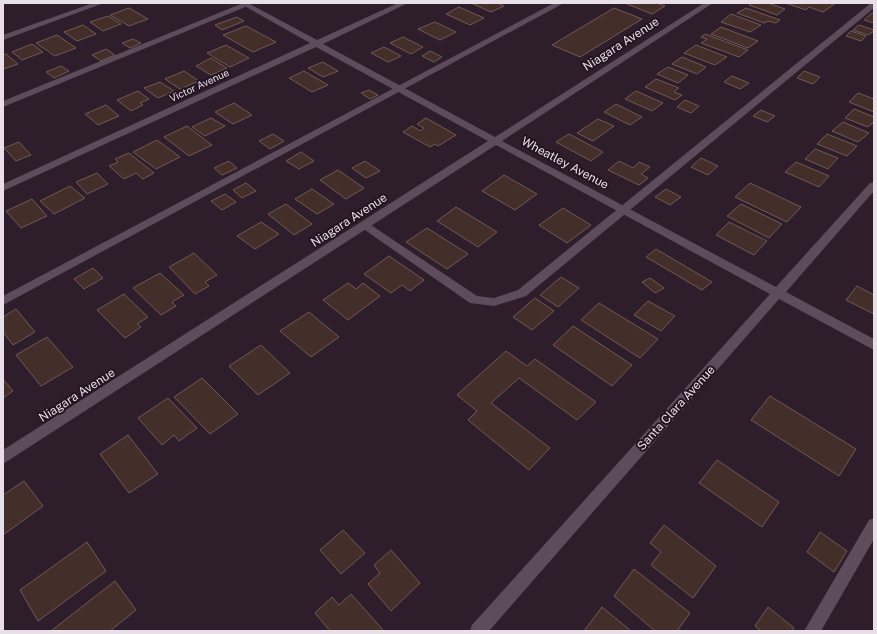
<svg xmlns="http://www.w3.org/2000/svg" width="877" height="634" font-family="'Public Sans',sans-serif">
  <rect width="100%" height="100%" fill="#2e1e2c"/>
  <!-- building -->
  <path fill="#442e2a" stroke="#725954" d="M471 3H498L504 6 491 12Z
    M629 3H657L665 6 652 14 627 4Z
    M752 3H768L785 9 777 15 749 5Z
    M785 3H836L823 12 809 7 806 10Z
    M459 7 484 18 470 25 446 14Z
    M129 8 148 19 129 26 110 15Z
    M614 8 642 19 580 57 552 45Z
    M746 8 780 20 776 23 768 21 764 23 737 13Z
    M872 13 874 14V23L864 20Z
    M731 14 761 25 750 32 721 22Z
    M108 16 121 24 103 31 90 22Z
    M237 17 244 21 222 30 215 25Z
    M435 22 456 32 440 40 418 29Z
    M83 25 96 34 77 41 64 32Z
    M859 25 874 30V31L868 35 853 30Z
    M246 26 276 42 253 52 223 35Z
    M721 27 758 41 748 48 711 34Z
    M851 31 866 36 861 41 846 36Z
    M705 34 748 50 739 57 701 43 707 39 701 37Z
    M57 35 76 48 55 56 36 43Z
    M403 37 423 47 411 54 390 43Z
    M133 39 141 43 130 48 122 43Z
    M32 44 43 52 22 60 12 52Z
    M226 45 249 58 230 67 207 53Z
    M696 45 727 57 715 65 684 53Z
    M384 47 401 56 388 62 371 53Z
    M106 49 115 55 101 61 92 55Z
    M430 51 442 57 434 62 422 56Z
    M6 54 18 64 3 69V55Z
    M682 57 706 67 697 74 672 64Z
    M211 58 227 68 211 75 196 66Z
    M323 62 338 71 323 77 308 68Z
    M61 66 69 71 54 78 46 72Z
    M668 67 688 75 678 83 657 74Z
    M184 71 199 81 180 89 165 79Z
    M304 71 328 85 312 92 289 78Z
    M804 71 820 77 813 84 797 78Z
    M732 76 749 83 740 89 724 82Z
    M656 79 679 88 674 92 682 95 675 100 645 87Z
    M160 82 174 91 158 98 144 88Z
    M369 90 378 95 370 99 361 93Z
    M138 91 149 99 140 103 143 105 131 111 117 100Z
    M636 91 663 103 652 111 625 99Z
    M858 93 874 99V112L849 102Z
    M685 100 699 106 691 113 677 107Z
    M234 103 252 115 233 124 215 112Z
    M616 104 642 117 630 125 604 112Z
    M106 105 119 116 98 125 85 114Z
    M854 109 874 117V124L872 123 868 127 845 118Z
    M761 110 775 116 767 122 753 116Z
    M211 118 225 126 205 136 192 127Z
    M426 118 456 135 438 146 435 144 430 147 403 132 412 126 420 131 424 128 417 124Z
    M598 119 614 126 593 141 577 133Z
    M843 122 869 133 858 142 832 131Z
    M187 126 212 145 189 156 164 137Z
    M273 134 284 141 270 149 259 141Z
    M569 134 603 152 591 161 556 142Z
    M827 134 857 146 847 156 817 144Z
    M157 140 180 157 156 169 133 152Z
    M19 142 31 155 16 161 4 148Z
    M815 149 838 158 828 169 805 159Z
    M301 152 314 161 299 169 286 161Z
    M129 153 154 173 143 179 136 173 124 179 109 166 118 162 115 159Z
    M701 158 718 166 708 175 691 167Z
    M229 161 237 168 222 175 214 168Z
    M365 161 380 171 366 178 352 168Z
    M619 161 633 168 639 162 650 167 641 174 648 178 639 185 608 170Z
    M796 162 829 176 819 187 785 172Z
    M338 170 364 188 346 199 320 180Z
    M97 173 108 184 87 194 76 182Z
    M504 175 537 194 515 210 482 191Z
    M246 183 256 191 242 198 233 190Z
    M750 183 801 207 787 222 735 197Z
    M70 186 85 198 54 214 40 201Z
    M312 189 334 204 317 214 295 199Z
    M666 189 681 197 670 205 655 197Z
    M225 194 236 202 222 210 211 201Z
    M32 199 47 216 21 228 6 211Z
    M286 204 312 224 294 235 268 214Z
    M741 204 782 224 769 238 727 216Z
    M456 207 497 232 478 247 437 221Z
    M563 208 591 225 567 243 539 225Z
    M261 222 279 234 255 249 237 236Z
    M729 222 767 241 754 255 716 235Z
    M427 228 468 254 447 269 406 242Z
    M656 249 712 282 702 290 646 257Z
    M194 253 217 275 205 282 209 286 195 294 169 267Z
    M389 256 424 280 410 291 402 285 391 293 364 274Z
    M93 268 103 278 84 289 74 279Z
    M160 273 184 295 172 302 176 306 161 315 133 288Z
    M561 277 579 288 558 307 540 295Z
    M650 278 664 288 655 293 642 282Z
    M348 283 356 289 363 283 380 296 348 320 323 300Z
    M857 286 874 295V314L846 300Z
    M124 294 148 317 137 324 141 327 125 338 97 310Z
    M535 298 554 311 532 330 513 317Z
    M648 301 675 316 661 331 634 315Z
    M599 303 658 339 640 358 581 320Z
    M16 309 35 332 13 345 3 332V317Z
    M309 312 339 337 311 357 280 331Z
    M573 326 632 365 612 386 553 345Z
    M47 337 73 367 41 386 16 355Z
    M261 345 290 373 258 395 229 366Z
    M506 351 527 366 535 359 596 402 577 420 519 378 491 403 550 448 529 470 468 420 477 411 457 395Z
    M202 378 238 414 210 434 174 397Z
    M3 379 13 391 3 398Z
    M770 396 856 449 839 476 751 420Z
    M168 398 197 428 179 441 174 435 162 445 138 418Z
    M128 435 158 474 129 493 100 454Z
    M717 460 779 502 762 527 699 483Z
    M24 481 43 506 3 535V495Z
    M664 525 716 566 693 598 651 565 661 552 650 543Z
    M343 530 365 553 341 574 320 550Z
    M820 532 847 551 834 572 807 552Z
    M87 542 106 571 38 621 20 590Z
    M391 550 420 583 391 611 368 584 380 573 374 565Z
    M634 569 690 613 677 631H655L614 596Z
    M115 581 136 610 110 631H51Z
    M351 594 384 631H330L315 613 332 597 339 605Z
    M602 607 631 631H584Z
    M768 607 794 628 792 631H761L755 626Z"/>
  <g fill="none" stroke-linecap="round" stroke-linejoin="round">
    <!-- lane -->
    <path fill="#5d4c5c" fill-rule="evenodd" d="M243 3 250 5 3 107V101Z
      M554 3H564L3 305V296Z
      M871 3H874V8L526 296 494 306 470 303 359 226 364 222 368 223 477 296 494 298 518 290Z
      M874 518V539L821 631H804L869 520Z"/>
    <!-- street -->
    <path fill="#5d4c5c" fill-rule="evenodd" d="M93 3H104L3 40V35Z
      M239 3H248L317 40 398 3H408L323 44 495 137 704 3H713L502 141 776 287 870 183 874 182V191L786 292 874 339V350L779 299 489 631H470L472 625 770 294 496 145 3 464V450L488 141 316 47 3 191V184L310 43Z"/>
  </g>
  <g text-anchor="middle" dominant-baseline="central" stroke-width="4" stroke-linejoin="round" paint-order="stroke">
    <!-- far-street labels -->
    <g font-size="10" fill="#e9dfe8" stroke="#241522">
      <text transform="translate(199 85) rotate(-25)">Victor Avenue</text>
    </g>
    <!-- street labels -->
    <g font-size="12" fill="#e9dfe8" stroke="#241522">
      <text transform="translate(621 44) rotate(-33)">Niagara Avenue</text>
      <text transform="translate(565 163) rotate(28)">Wheatley Avenue</text>
      <text transform="translate(349 220) rotate(-33)">Niagara Avenue</text>
      <text transform="translate(77 395) rotate(-33)">Niagara Avenue</text>
      <text transform="translate(676 408) rotate(-48)">Santa Clara Avenue</text>
    </g>
  </g>
  <!-- border -->
  <rect width="877" height="634" fill="none" stroke="#e9dfe8" stroke-width="8"/>
</svg>
